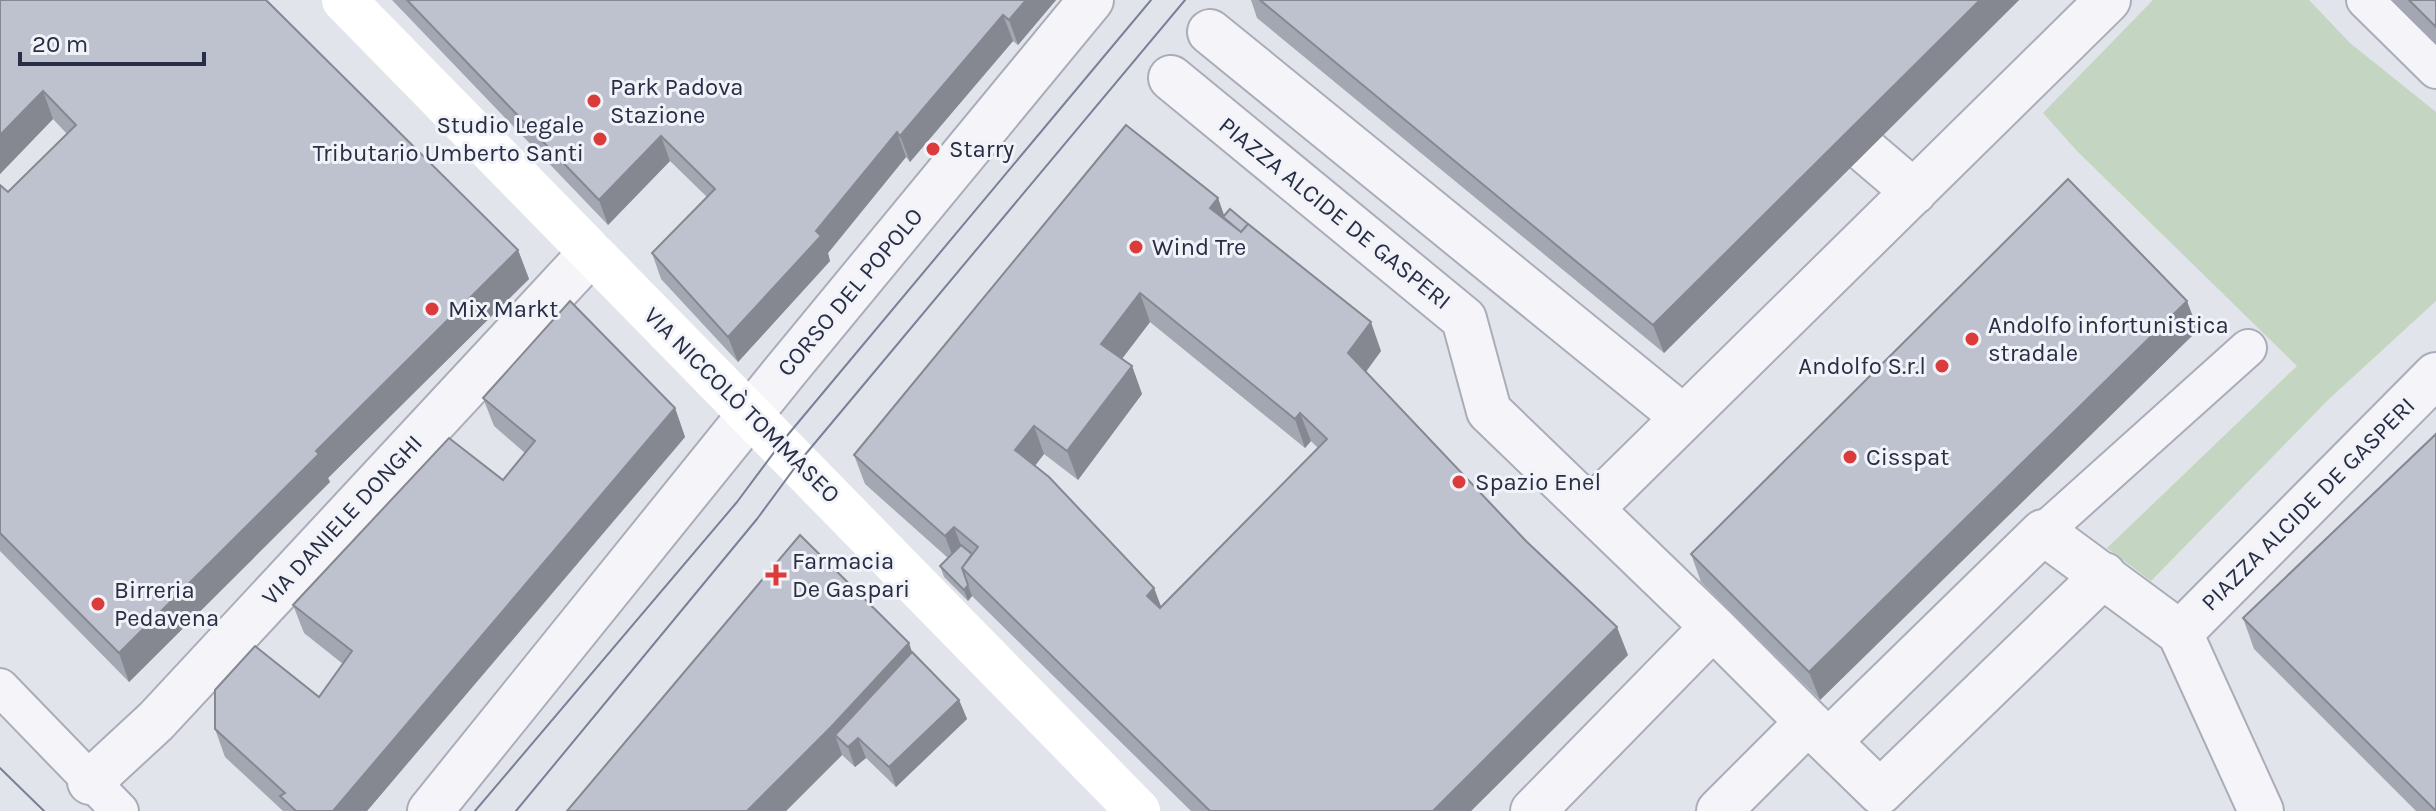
<svg xmlns="http://www.w3.org/2000/svg" width="2436" height="811" font-family="Karla,sans-serif">
  <rect width="100%" height="100%" fill="#e1e4eb"/>
  <!-- green -->
  <path fill="#c4d6c1" d="M2153 0H2309L2350 43 2436 112V301L2329 399 2151 581 2107 548 2297 366 2077 151 2043 113Z"/>
  <g fill="none" stroke-linecap="round" stroke-linejoin="round">
    <!-- lane casing -->
    <g stroke="#aaadb9" stroke-width="40">
      <path id="lane" d="M2365 0 2436 70
        M2043 532 2248 348
        M0 687 120 811"/>
    </g>
    <!-- street casing -->
    <g stroke="#aaadb9" stroke-width="48">
      <path id="street" d="M1210 32 1683 417
        M1171 78 1464 319 1489 411 1713 627
        M1866 151 1914 192
        M1592 508 2108 0
        M2180 633 2436 375
        M1808 722 1880 792 2104 575
        M1830 740 2043 532 2180 633 2261 811
        M90 782 156 721 590 254
        M430 811 786 370 1091 0
        M1533 811 1713 627 1808 722 1719 811"/>
    </g>
    <!-- lane -->
    <use href="#lane" stroke="#f5f5f9" stroke-width="36"/>
    <!-- street -->
    <use href="#street" stroke="#f5f5f9" stroke-width="44"/>
    <!-- secondary -->
    <path stroke="#fff" stroke-width="44" d="M344 0 1138 811"/>
    <!-- tram -->
    <path stroke="#798097" stroke-width="2" d="M0 768 44 811
      M475 811 737 502 781 443 1151 0
      M516 811 757 519 799 462 1185 0"/>
  </g>
  <!-- wall -->
  <path fill="#a3a7b2" fill-rule="evenodd" d="M0 0 518 250 529 279 328 478 330 482 129 682 0 551V185L8 192 67 134 53 119 0 174Z
    M392 0H1056L1018 45 1013 41 910 162 906 157 828 253 830 261 738 362 661 279 652 253 707 197 670 161 608 225Z
    M1251 0H2019L1664 353 1257 18Z
    M2391 0H2436V45Z
    M1218 198 1224 216 1381 351 1366 372 1628 655 1471 811H1191L972 596 968 601 944 577 940 566 948 558 865 484 854 455ZM1150 322 1305 448 1311 441 1318 448 1161 607 1154 588 1035 466 1044 454 1078 480 1142 394 1132 366 1122 359Z
    M2198 330 1820 700 1701 582 1691 554Z
    M483 398 675 408 685 437 367 811H283L225 757 215 729 319 697 343 664 304 633 293 605 503 480 525 453 494 426Z
    M2243 618 2436 811H2416L2254 649Z
    M912 652 959 700 967 719 896 787 866 758 855 767 842 755 786 811H567Z"/>
  <!-- shaded-wall -->
  <path fill="#858891" d="M1026 0H1056L1018 45 1009 20Z
    M1980 0H2019L1664 353 1653 325Z
    M1003 15 1013 41 910 162 900 136Z
    M43 91 53 119 0 174V135Z
    M897 132 906 157 828 253 830 261 738 362 728 337Z
    M661 136 670 161 608 225 599 200Z
    M1218 198 1228 226 1210 208Z
    M518 250 529 279 328 478 330 482 129 682 119 653 316 451Z
    M1140 293 1150 322 1111 373 1101 344Z
    M2187 301 2198 330 1820 700 1809 672Z
    M1371 322 1381 351 1358 382 1348 353Z
    M1132 366 1142 394 1078 480 1067 451Z
    M675 408 685 437 367 811H333Z
    M1300 413 1311 441 1305 448 1295 419Z
    M1034 426 1044 454 1025 478 1015 450Z
    M954 527 965 556 956 565 945 536Z
    M968 585 972 596 968 601 964 590Z
    M1154 588 1165 617 1147 596Z
    M1617 627 1628 655 1471 811H1433Z
    M909 643 919 672 858 738 866 758 855 767 848 747 835 735 842 755 786 811H747Z
    M959 700 967 719 896 787 889 767Z"/>
  <!-- building -->
  <path fill="#bec2cf" stroke="#858891" stroke-width="2" fill-rule="evenodd" d="M0 0H266L518 250 316 451 319 454 119 653 0 533V185L8 192 76 125 43 91 0 135Z
    M407 0H1026L1009 20 1003 15 900 136 897 132 816 231 821 236 728 337 652 253 715 189 661 136 599 200Z
    M1260 0H1980L1653 325Z
    M2409 0H2436V27Z
    M1126 125 1218 198 1210 208 1241 232 1248 224 1371 322 1348 353 1526 541 1617 627 1433 811H1210L962 568 978 547 954 527 945 536 854 455ZM1140 293 1295 419 1300 413 1327 439 1160 608 1147 596 1154 588 1049 477 1015 450 1034 426 1067 451 1132 366 1101 344Z
    M2068 179 2187 301 1809 672 1691 554Z
    M1230 209 1248 224 1241 232 1223 217Z
    M570 301 675 408 333 811H296L280 796 285 793 215 729V690L255 646 319 697 352 651 293 605 449 438 503 480 535 441 483 398Z
    M2436 434V811L2243 618Z
    M800 535 909 643 831 727 747 811H567Z
    M961 545 972 554 962 568 968 585 964 590 940 566Z
    M912 652 959 700 889 767 858 738 848 747 835 735Z"/>
  <!-- markers -->
  <g fill="#dc3b3c" stroke="#f1f3f8" stroke-width="3">
    <circle cx="594" cy="101" r="8"/>
    <circle cx="600" cy="139" r="8"/>
    <circle cx="933" cy="149" r="8"/>
    <circle cx="1136" cy="247" r="8"/>
    <circle cx="432" cy="309" r="8"/>
    <circle cx="1972" cy="339" r="8"/>
    <circle cx="1942" cy="366" r="8"/>
    <circle cx="1850" cy="457" r="8"/>
    <circle cx="1459" cy="482" r="8"/>
    <path d="M772 563h8v8h8v8h-8v8h-8v-8h-8v-8h8z"/>
    <circle cx="98" cy="604" r="8"/>
  </g>
  <g text-anchor="middle" dominant-baseline="central" stroke-width="6" stroke-linejoin="round" paint-order="stroke">
    <!-- poi labels -->
    <g font-size="24" fill="#282e45" stroke="#f1f3f8" text-anchor="start">
      <text x="610" y="87">Park Padova<tspan x="610" dy="28">Stazione</tspan></text>
      <text x="584" y="125" text-anchor="end">Studio Legale<tspan x="584" dy="28">Tributario Umberto Santi</tspan></text>
      <text x="949" y="149">Starry</text>
      <text x="1152" y="247">Wind Tre</text>
      <text x="448" y="309">Mix Markt</text>
      <text x="1988" y="325">Andolfo infortunistica<tspan x="1988" dy="28">stradale</tspan></text>
      <text x="1926" y="366" text-anchor="end">Andolfo S.r.l</text>
      <text x="1866" y="457">Cisspat</text>
      <text x="1475" y="482">Spazio Enel</text>
      <text x="792" y="561">Farmacia<tspan x="792" dy="28">De Gaspari</tspan></text>
      <text x="114" y="590">Birreria<tspan x="114" dy="28">Pedavena</tspan></text>
    </g>
    <!-- street labels -->
    <g font-size="24" fill="#282e45" stroke="#f1f3f8">
      <text transform="translate(1335 213) rotate(39)">PIAZZA ALCIDE DE GASPERI</text>
      <text transform="translate(850 292) rotate(-50)">CORSO DEL POPOLO</text>
      <text transform="translate(742 405) rotate(45)">VIA NICCOLÒ TOMMASEO</text>
      <text transform="translate(2308 504) rotate(-45)">PIAZZA ALCIDE DE GASPERI</text>
      <text transform="translate(342 520) rotate(-47)">VIA DANIELE DONGHI</text>
    </g>
  </g>
  <!-- scale -->
  <path d="M20 52v12h184v-12" fill="none" stroke="#282e45" stroke-width="4"/>
  <text x="32" y="52" font-size="24" fill="#282e45" stroke="#f1f3f8" stroke-width="6" paint-order="stroke">20 m</text>
</svg>
